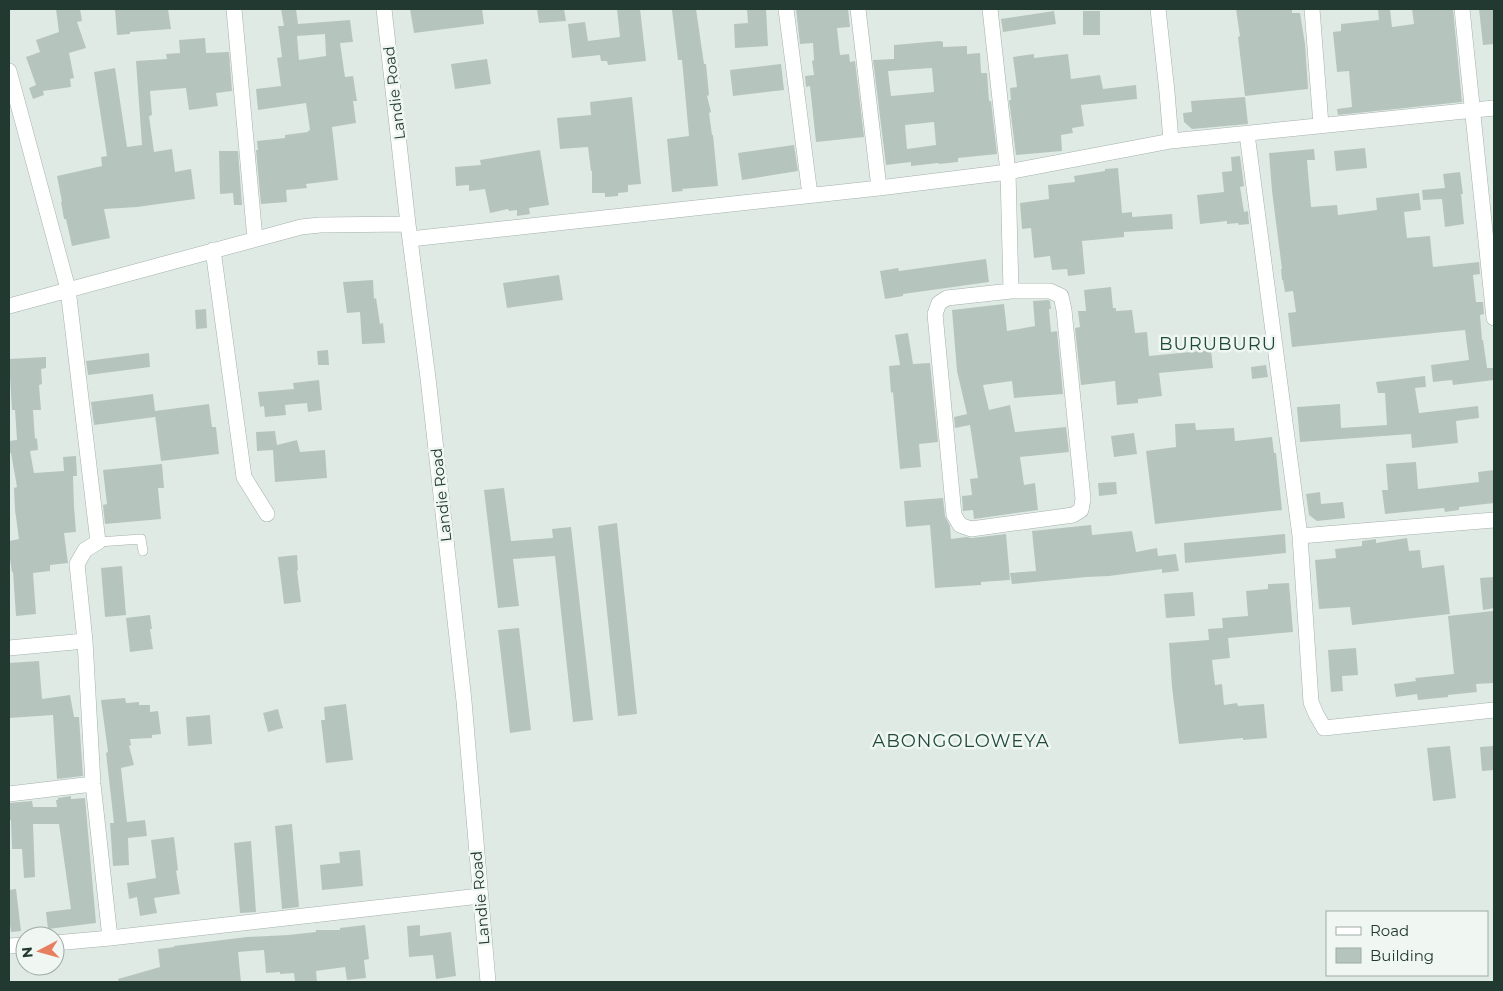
<svg xmlns="http://www.w3.org/2000/svg" width="1503" height="991" font-family="Montserrat,sans-serif">
  <rect width="100%" height="100%" fill="#e0eae5"/>
  <!-- building -->
  <path fill="#b6c4be" fill-rule="evenodd" d="M56 9H80L82 21 77 22 86 48 69 53 74 78 70 79 71 87 43 91 44 95 33 99 29 88 36 85 26 57 40 52 36 40 59 32Z
    M115 9H168L171 29 130 32V34L117 35Z
    M281 9H296L298 24 350 20 353 42 340 43 345 77 353 76 357 101H353L356 123 332 127 338 180 306 184 307 188 286 190 287 202 261 204 256 150H258L257 141 285 138V135L308 132V131L310 130 306 103 258 110 256 89 281 86 277 58 282 57 278 26H284ZM325 34 326 56 299 60 297 36Z
    M410 9H482L484 24 414 33Z
    M537 9H564L566 21 539 23Z
    M617 9H640L646 61 608 65 607 61H601L600 55 572 58 568 24 585 22 588 41 620 37Z
    M679 9H696L704 64H706L709 95 707 96 711 112 709 113 712 135H713L718 186 682 189 683 191 672 192 667 139 689 136 682 60H678L672 10Z
    M747 9H766L768 46 735 48 734 24 748 23Z
    M796 9H848L850 27 837 28 840 55 849 54 850 62 855 61 864 137 816 142 810 86 806 87 805 76 814 75 812 61 814 60 813 43 800 44Z
    M1236 9H1292V13H1300L1305 44 1308 89 1245 96 1238 37 1240 36Z
    M1378 9H1390L1392 27 1414 24 1412 9H1453L1462 102 1338 115 1337 109 1352 107 1349 71 1337 72 1333 32 1341 31V24L1379 20Z
    M1479 9H1493L1494 18V44L1483 45Z
    M1054 11 1056 24 1003 32 1001 19Z
    M1083 11H1100V35H1083Z
    M205 38 206 53 229 52 232 91 216 93 218 106 189 110 186 88 150 91 152 115 149 116 154 152 172 149 175 172 191 169 195 199 137 207 104 209 110 238 72 246 66 219H64L61 202H62L57 176 102 166 101 157 107 156 94 72 115 68 127 147 142 145 136 61 167 59 166 54 180 53 179 40Z
    M940 41 943 42V47L967 46V54L980 53 981 73H987L989 101H991L997 154 958 158V162L939 164 938 163 911 166V162L886 165 873 60 894 59V45ZM932 68 934 92 891 96 888 71ZM934 122 936 145 907 149 905 125Z
    M1034 54V58L1068 54 1071 79 1100 75 1103 89 1136 85 1137 99 1081 105 1084 126 1072 128 1073 133 1061 135 1062 151 1016 155 1009 100H1011L1010 88 1017 87 1013 57Z
    M487 59 491 84 455 89 451 64Z
    M781 64 784 90 733 96 730 70Z
    M632 97 641 184 628 185V192L618 193V196L605 197V193H592V171H591L588 147 560 149 557 118 591 115 590 102Z
    M1245 97 1248 124 1192 129 1184 122 1183 113 1192 112 1191 101Z
    M794 145 798 171 742 180 738 153Z
    M1365 148 1367 168 1336 171 1334 151Z
    M1314 149 1315 160H1307L1311 207 1337 205 1338 215 1377 210 1376 198 1419 193 1421 210 1404 212 1407 238 1430 236 1433 267 1479 262 1480 274 1473 275 1476 302H1483L1484 314 1480 315 1482 340H1483L1487 368H1493L1494 380 1453 385 1452 380 1433 382 1431 365 1469 360 1465 330 1292 347 1288 313 1296 312 1293 291 1285 292 1283 280H1282L1281 269H1282L1272 191 1269 153Z
    M540 150 549 205 529 208 530 214 517 216V210L509 211 508 209 490 213 485 189 469 191V185L456 186 455 167 481 165 480 160Z
    M219 151H238L242 205H234L233 193 220 194Z
    M1240 156 1244 186 1240 187 1244 212 1248 211 1249 224 1239 225 1238 223 1227 224V221L1200 224 1197 195 1224 192 1222 172 1232 171 1231 157Z
    M1118 168 1122 213 1132 212V217L1172 214 1173 229 1124 232V237L1082 241 1085 274 1068 276 1067 269 1052 270 1050 256 1034 258 1031 228 1022 229 1020 203 1049 199 1048 185 1075 182 1074 176 1105 171V169Z
    M1460 172 1463 194H1461L1464 224 1445 227 1442 199 1423 200 1422 190 1445 188 1443 174Z
    M986 259 989 282 903 294V296L885 299 880 271 898 268 899 271Z
    M559 275 563 300 507 308 503 283Z
    M373 280 374 299 376 298 380 324 383 323 385 343 362 344 360 312 347 313 343 282Z
    M1111 287 1113 308H1116V311L1132 310 1135 333 1147 332 1149 356 1211 350 1213 368 1159 373 1162 396 1138 399V403L1117 405 1115 381 1081 385 1075 328 1080 327 1078 311H1086L1084 290Z
    M1048 300 1050 301 1051 309H1049L1051 332 1057 331 1063 394 1014 398 1012 381 983 385 989 410 1010 405 1015 432 1066 427 1069 452 1020 457 1024 485 1035 483 1038 510 974 519 973 510 963 511 962 496 972 495 970 479 978 478 970 425 955 428 954 417 967 414 957 371 952 310 1004 304 1007 331 1035 326 1033 301Z
    M206 309 207 328 196 329 195 310Z
    M908 333 913 364 930 363 938 442 919 444 921 467 900 469 893 392 891 393 889 366 900 365 895 335Z
    M328 350 329 365H318L317 351Z
    M149 353 150 367 88 375 86 361Z
    M46 357V368L41 369 42 384 39 385 41 410H33L35 439 37 438 38 450 30 451 34 473 64 471 63 457 76 456 77 476H73L74 507 76 532 64 533 68 563 50 565V571L33 573 36 614 16 616 13 572H12L10 559H9V541L19 539 15 510 14 488 17 487 11 453H9V441L17 440 15 410H12L9 359Z
    M1266 365 1268 377 1252 379 1251 367Z
    M1425 376 1426 387 1415 388 1419 413 1478 406 1479 418 1456 421 1458 443 1412 448 1411 434 1300 442 1297 407 1340 404 1341 428 1387 425 1385 393H1378L1376 382Z
    M319 380 322 410 308 412 307 403 285 405 286 415 265 417 264 406 260 407 258 392 294 389 293 383Z
    M153 394 155 411 209 404 212 427H216L219 454 161 461 155 415V417L94 425 91 402Z
    M1195 423 1196 430 1234 428 1235 441 1272 437 1274 453H1276L1282 510 1155 524 1146 451 1176 447 1175 424Z
    M275 431 277 445 297 440 300 452 325 450 327 478 275 482 273 450 257 451 256 432Z
    M1134 433 1137 454 1114 457 1111 436Z
    M1416 462 1418 489 1479 482 1478 472 1494 470V503L1459 507V510L1445 512 1444 508 1385 514 1382 490H1388L1386 464Z
    M162 464 164 488H158L161 519 105 524 103 505 107 504 103 470Z
    M1116 482 1117 494 1099 496 1098 483Z
    M504 488 511 541 553 538 552 529 571 527 593 720 573 722 555 556 513 559 519 606 498 608 484 490Z
    M1320 492 1321 504 1343 502 1345 518 1317 521 1309 515 1306 494Z
    M943 498 945 516 950 526 951 539 966 537 972 538 1006 534 1010 580 981 582V585L935 588 930 525 906 527 904 501Z
    M617 523 637 714 618 716 598 526Z
    M1091 525 1092 535 1132 531 1136 552 1157 548 1158 556 1176 554 1179 571 1162 573V569L1109 576 1087 577 1012 584 1010 573 1036 571 1032 531Z
    M1285 534 1286 553 1185 563 1184 543Z
    M1407 538 1409 551 1420 550 1422 568 1444 565 1450 614 1352 625 1350 607 1319 609 1315 560 1336 558 1335 549 1362 546V541L1376 539V543Z
    M297 555 298 570 297 571 301 602 284 604 278 557Z
    M122 566 126 615 105 617 101 568Z
    M1494 577V608L1483 610 1480 578Z
    M1289 583 1293 632 1228 638 1230 658 1212 660 1215 685 1222 684 1224 705 1237 703 1238 706 1264 704 1267 738 1243 740V738L1179 744 1172 687 1169 643 1209 640 1208 629 1223 628 1222 618 1248 616 1246 591 1268 589V584Z
    M1193 592 1195 616 1166 618 1164 594Z
    M1493 611 1494 630V683L1476 684 1477 692 1448 695V697L1418 700 1417 694 1396 697 1394 684 1416 681 1415 678 1454 674 1448 616Z
    M150 615 152 629H150L153 649 130 652 126 618Z
    M519 628 531 730 510 733 498 630Z
    M1356 648 1358 675 1342 676 1343 691 1331 692 1328 650Z
    M39 661 42 699 70 695 74 717H79L83 776 57 779 53 715 9 718V663Z
    M125 698 126 703 139 702V705H150V712L158 711 161 734 152 735V738L130 739 131 745 129 746 134 765 121 768 127 822 145 820 147 836 128 838 129 865 113 866 110 823H114L106 753 108 752 101 700Z
    M346 704 353 760 326 763 321 720H325L324 707Z
    M278 709 283 728 268 732 263 713Z
    M210 715 212 744 188 746 186 717Z
    M1450 746 1456 798 1433 801 1427 748Z
    M1494 746V770L1482 771 1480 747Z
    M71 796V799L85 798 96 923 48 929 46 912 71 909 59 824H33L35 877 24 878 22 849H12L11 820 9 821V803L32 801 33 807H57L56 800H58V798Z
    M292 824 299 907 282 909 275 826Z
    M174 837 178 870 176 871 180 894 154 898 157 913 140 916 137 897 129 899 127 883 156 878 151 840Z
    M251 841 256 912 240 913 234 843Z
    M360 850 363 886 322 890 320 865 340 863 339 852Z
    M16 889 21 931 11 932 9 918V890Z
    M365 925 369 959 364 960 366 978 347 980 345 967 316 971 317 982H295L294 973 280 974V972L266 973 264 950 238 952 241 982H119L118 979 160 967 158 949 174 947V946L247 937 288 935 316 932V930H340V928Z
    M420 925V936L451 932 456 976 436 979 433 955 409 957 407 926Z"/>
  <g fill="none" stroke-linecap="round" stroke-linejoin="round">
    <!-- lane casing -->
    <g stroke="#a3b1ac" stroke-width="10">
      <path id="lane" d="M98 542 141 539 143 551"/>
    </g>
    <!-- street casing -->
    <g stroke="#a3b1ac" stroke-width="16">
      <path id="street" d="M234 9 255 239
        M384 9 408 224 428 378 464 701 488 982
        M786 9 810 195
        M858 9 879 188
        M990 9 1008 172 1011 291
        M1158 9 1167 92 1171 141
        M1312 9 1321 125
        M1462 9 1494 318
        M9 71 68 289 98 542 85 550 77 564 85 641 9 648
        M1247 134 1300 536 1311 702 1316 714 1324 728 1494 710
        M410 239 879 188 1008 172 1171 141 1494 108
        M213 250 244 477 267 514
        M1011 291H1050L1061 296 1064 310 1083 499 1081 510 1073 515 971 529 960 525 954 515 935 314 939 303 947 298Z
        M9 306 301 227 320 225 408 224
        M1300 536 1494 520
        M85 641 93 784 110 938
        M9 794 93 784
        M55 943 110 938 480 896
        M9 946 25 945"/>
    </g>
    <!-- lane -->
    <use href="#lane" stroke="#fff" stroke-width="9"/>
    <!-- street -->
    <use href="#street" stroke="#fff" stroke-width="15"/>
  </g>
  <g text-anchor="middle" dominant-baseline="central" stroke-width="5" stroke-linejoin="round" paint-order="stroke">
    <!-- street labels -->
    <g font-size="15" fill="#223932" stroke="#f0f7f3">
      <text transform="translate(394 93) rotate(-97)">Landie Road</text>
      <text transform="translate(441 495) rotate(-96)">Landie Road</text>
      <text transform="translate(480 898) rotate(-95)">Landie Road</text>
    </g>
    <!-- quarter labels -->
    <g font-size="18" letter-spacing="1" fill="#20493e" stroke="#f0f7f3">
      <text x="1218" y="344">BURUBURU</text>
      <text x="961" y="741">ABONGOLOWEYA</text>
    </g>
  </g>
  <!-- border -->
  <rect width="1503" height="991" fill="none" stroke="#223932" stroke-width="20"/>
  <!-- legend -->
  <rect x="1326" y="911" width="162" height="65" fill="#f0f7f3" stroke="#9eaba6"/>
  <rect x="1336" y="927" width="25" height="8" fill="#ffffff" stroke="#9eaba6"/>
  <text x="1370" y="936" font-size="15" fill="#223932">Road</text>
  <rect x="1336" y="948" width="25" height="15" fill="#b6c4be" stroke="#9eaba6"/>
  <text x="1370" y="961" font-size="15" fill="#223932">Building</text>
  <!-- north arrow -->
  <g transform="translate(40 951) rotate(264)"><circle r="24" fill="#f0f7f3" stroke="#9eaba6"/>
  <path d="M0-4L9 19L0 12L-9 19Z" fill="#e77e60"/>
  <text y="-8" font-size="14" font-weight="bold" text-anchor="middle" fill="#223932">N</text>
  </g>
</svg>
